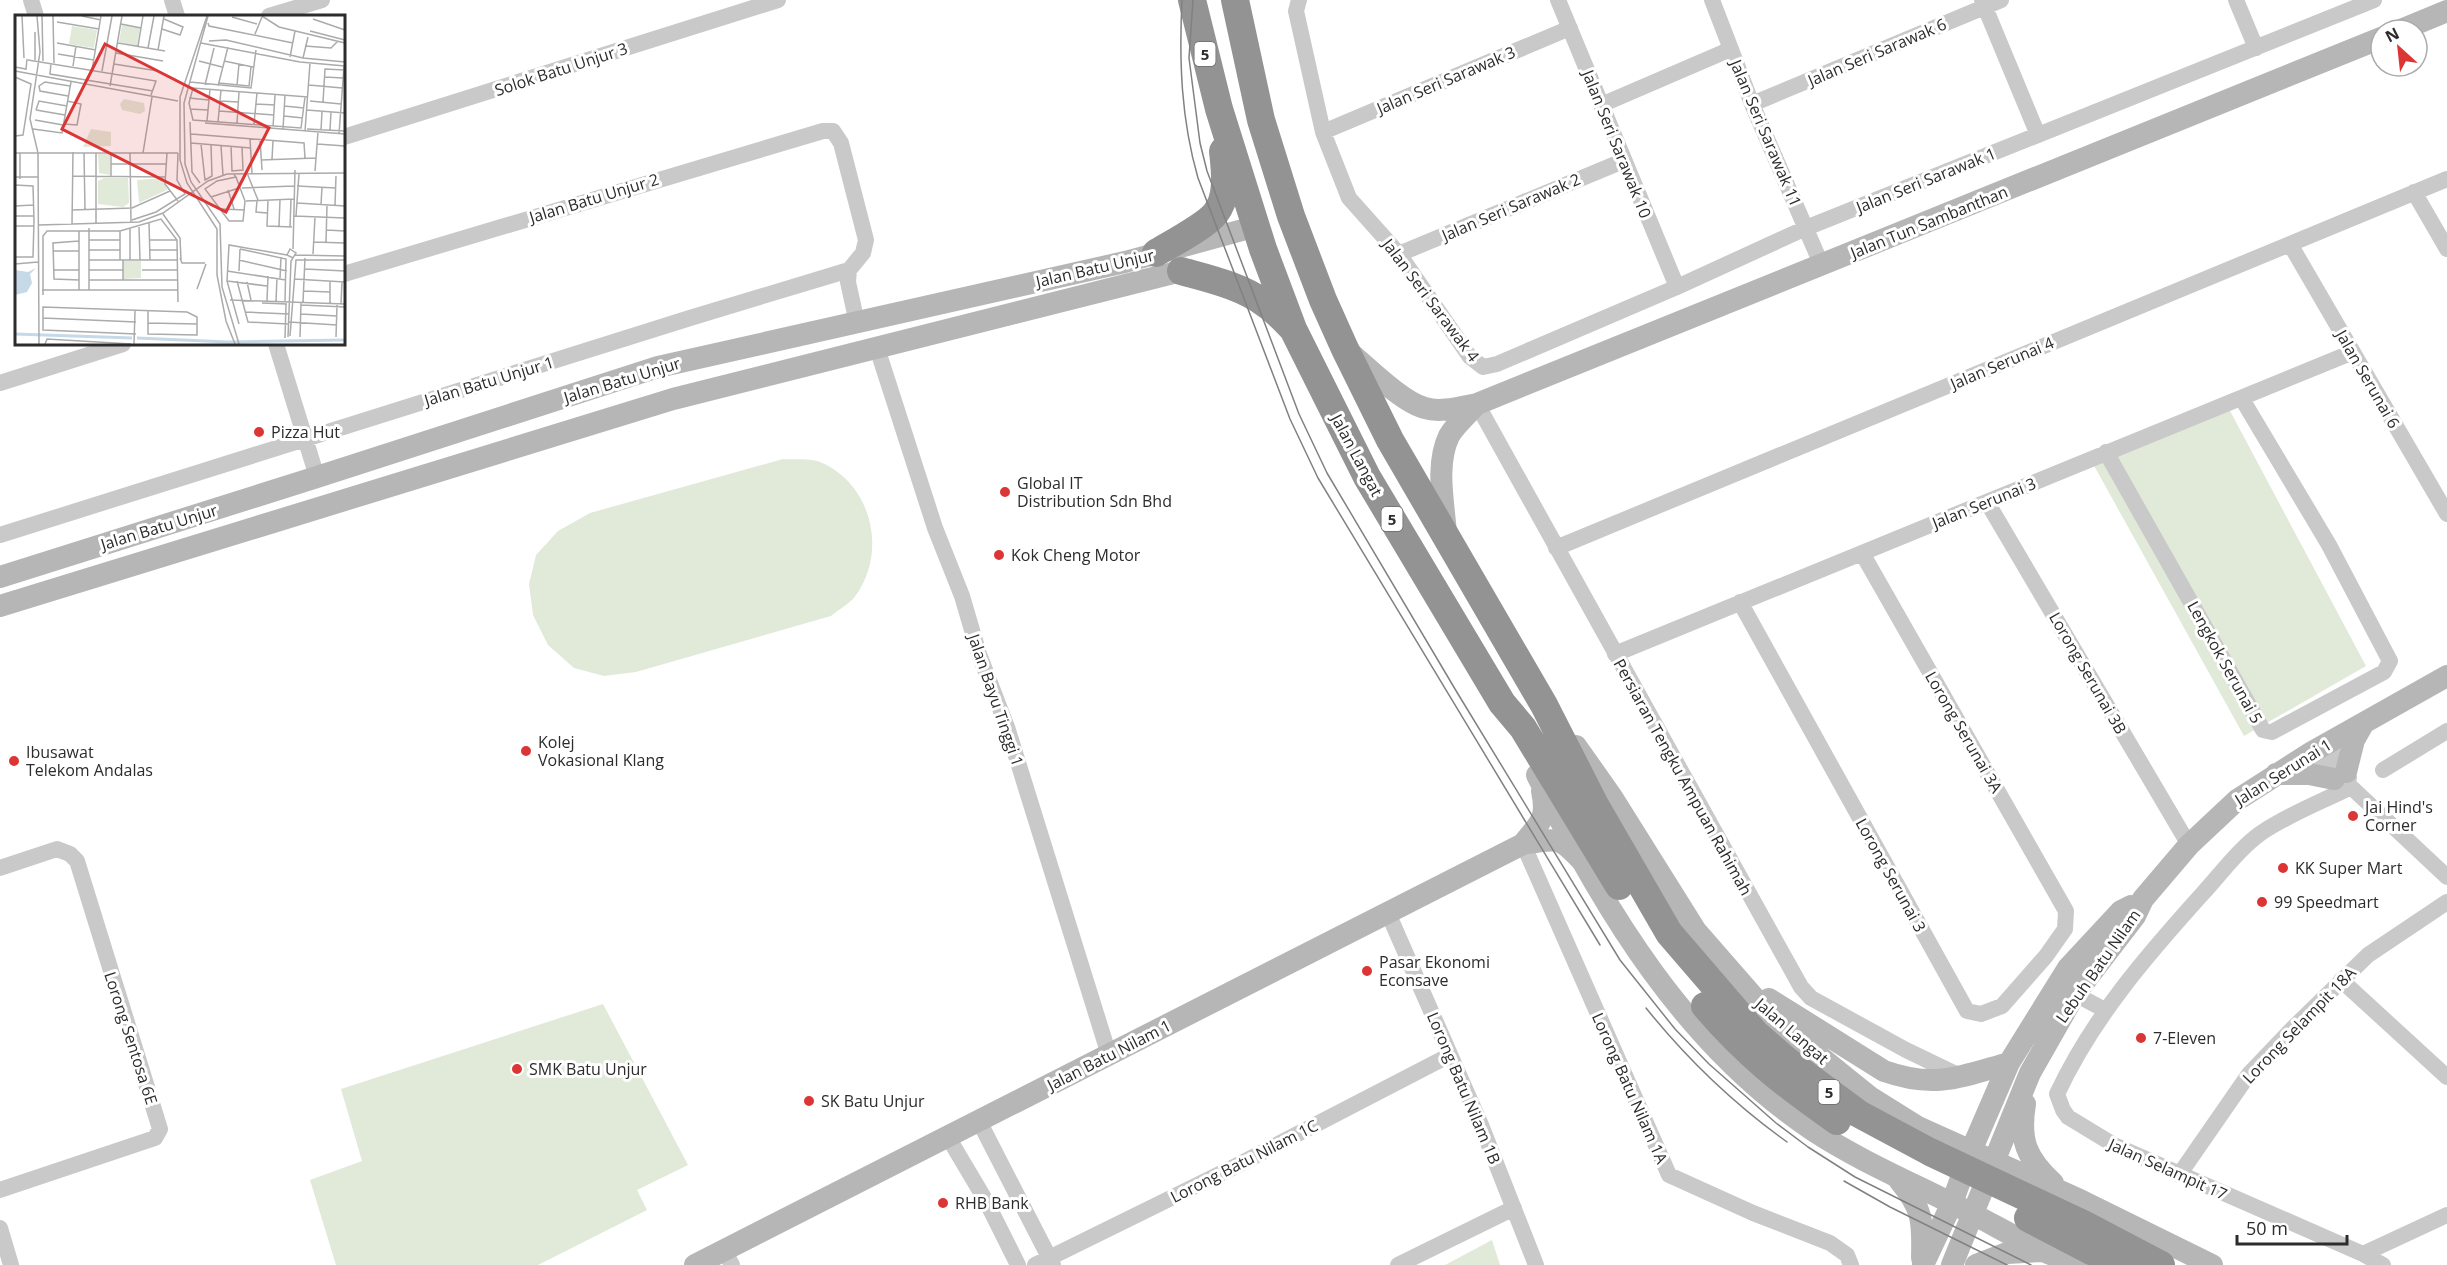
<svg xmlns="http://www.w3.org/2000/svg" width="2447" height="1265" font-family="'Open Sans',sans-serif">
  <rect width="100%" height="100%" fill="#fff"/>
  <!-- green -->
  <path fill="#e1e9d9" d="M2229 409 2366 666 2244 736 2092 462Z
    M783 459C794 460 810 458 820 462 871 483 888 550 856 595 851 603 839 609 831 616L636 672 604 676 574 668 548 645 533 615 529 584 536 555 558 531 590 513Z
    M603 1004 688 1165 637 1190 647 1210 538 1265H336L310 1180 362 1161 341 1089Z
    M1492 1240 1500 1265H1445Z"/>
  <g fill="none" stroke-linecap="round" stroke-linejoin="round">
    <!-- street -->
    <path stroke="#c9c9c9" stroke-width="16" d="M31 0 36 16
      M172 0 177 16
      M1299 0 1296 11 1323 132 1349 198 1399 254 1470 357 1483 367 1497 364 1677 287 1806 228 2374 0
      M1558 0 1677 287
      M1712 0 1752 104 1822 266
      M1982 0 2038 135
      M2236 0 2256 48
      M269 16 322 0
      M1752 104 2001 0
      M1601 105 1731 49
      M1323 132 1570 28
      M344 137 778 0
      M2414 192 2447 249
      M2290 244 2447 514
      M1399 254 1623 161
      M849 270 848 282 857 323
      M276 344 317 477
      M877 348 935 528 962 596 979 654 1007 727 1109 1055
      M0 383 123 344
      M1477 404 1801 987 1811 998 1906 1050 1962 1077
      M2106 452 2263 730 2272 732 2384 672 2390 661 2329 545 2242 399
      M1987 502 2189 845
      M0 535 690 318 849 270 863 253 866 240 841 143 833 131H823L344 274
      M1556 548 2447 179
      M1740 602 1967 1011 1981 1014 2002 1006 2046 956 2065 929 2066 911 1862 553
      M1615 654 2353 352
      M2327 744 2349 778
      M2312 752 2334 779 2351 787 2447 877
      M2383 770 2447 731
      M2351 787C2321 802 2289 814 2261 833 2240 848 2222 872 2204 892 2148 954 2093 1017 2057 1094L2063 1110 2068 1117 2114 1145 2363 1254 2383 1265
      M1523 844 1669 1175 1753 1213 1830 1243 1847 1255 1851 1265
      M0 868 57 849 70 854 77 861 160 1129 155 1138 0 1190
      M1388 913 1481 1125 1536 1265
      M2341 980 2447 1077
      M2075 994 2105 1010
      M979 1121 1053 1265
      M948 1137 986 1201 1018 1265
      M2179 1175 2249 1074 2292 1029 2368 955 2447 902
      M0 1228 11 1265
      M724 1250 732 1265
      M2363 1254 2447 1215
      M1035 1265 1236 1166 1450 1055
      M1398 1265 1514 1208"/>
    <!-- secondary -->
    <path stroke="#b6b6b6" stroke-width="22" d="M2401 30 2447 11
      M1349 352C1367 367 1403 403 1425 408 1440 413 1461 407 1477 404L2381 38
      M1446 534C1444 504 1435 465 1449 436 1455 425 1468 414 1477 404
      M0 577 317 477 658 367 1125 262 1257 226
      M0 606 673 399 1181 271
      M1576 746 1612 797 1696 931 1772 1018 1870 1097 1918 1127 2080 1200 2212 1265
      M2346 772 2354 740 2363 724
      M2276 774H2309L2334 779
      M1537 775C1604 910 1686 1046 1814 1131 1857 1159 1905 1180 1951 1203 1982 1218 2012 1236 2043 1251 2054 1256 2066 1259 2076 1265
      M1523 844C1540 822 1548 820 1542 791
      M1769 999 1884 1071C1935 1089 1960 1077 2009 1063
      M2025 1104C2019 1140 2026 1158 2053 1183
      M1899 1180C1923 1209 1923 1221 1922 1258
      M695 1265 1523 844C1558 838 1559 836 1583 862
      M1923 1265 1952 1203 1971 1151 2009 1063 2068 968 2121 911 2131 906
      M1952 1265 2030 1073 2075 994 2135 916 2143 899 2189 845 2237 800 2312 752 2447 676
      M1976 1265 2007 1253 2042 1251"/>
    <!-- highway -->
    <path stroke="#939393" stroke-width="28" d="M1192 0 1219 109 1263 249 1293 329 1367 477 1502 703 1523 728 1619 886
      M1235 0 1261 120 1291 216 1323 300 1345 349 1390 440 1544 705 1595 805 1669 933 1755 1033 1786 1060 1859 1114 1930 1152 2083 1224 2161 1265
      M1156 253C1171 244 1205 226 1215 214 1229 197 1225 171 1223 151
      M1181 271C1210 279 1242 286 1267 305 1276 311 1284 320 1291 327
      M1705 1006C1747 1055 1784 1084 1837 1121
      M2028 1218 2118 1265"/>
    <!-- tram -->
    <path stroke="#818181" stroke-width="1.5" d="M1182 0C1179 61 1181 119 1198 178L1290 419 1318 478 1600 945
      M1193 0 1189 58 1200 143 1207 171 1299 414 1327 473 1458 694 1620 960 1675 1029 1709 1064 1776 1123 1808 1147 1855 1177 2031 1265
      M1646 1008C1687 1059 1734 1104 1787 1142
      M1844 1181 1890 1207 2007 1265"/>
  </g>
  <!-- markers -->
  <g fill="#db3536" stroke="#fff" stroke-width="2">
    <circle cx="259" cy="432" r="6"/>
    <circle cx="1005" cy="492" r="6"/>
    <circle cx="999" cy="555" r="6"/>
    <circle cx="526" cy="751" r="6"/>
    <circle cx="14" cy="761" r="6"/>
    <circle cx="2353" cy="816" r="6"/>
    <circle cx="2283" cy="868" r="6"/>
    <circle cx="2262" cy="902" r="6"/>
    <circle cx="1367" cy="971" r="6"/>
    <circle cx="2141" cy="1038" r="6"/>
    <circle cx="517" cy="1069" r="6"/>
    <circle cx="809" cy="1101" r="6"/>
    <circle cx="943" cy="1203" r="6"/>
  </g>
  <g text-anchor="middle" dominant-baseline="central" stroke-width="6" stroke-linejoin="round" paint-order="stroke">
    <!-- shield labels -->
    <g fill="#fff" stroke="#6b6b6b" stroke-width="1.5">
      <rect x="1194.5" y="42" width="21" height="24" rx="4.5"/>
      <rect x="1381.5" y="507" width="21" height="24" rx="4.5"/>
      <rect x="1818.5" y="1080" width="21" height="24" rx="4.5"/>
    </g>
    <g font-size="15" font-weight="bold" fill="#2c2c2c">
      <text x="1205" y="54">5</text>
      <text x="1392" y="519">5</text>
      <text x="1829" y="1092">5</text>
    </g>
    <!-- street labels -->
    <g font-size="16" fill="#2c2c2c" stroke="#fff">
      <text transform="translate(1877 52) rotate(-23)">Jalan Seri Sarawak 6</text>
      <text transform="translate(561 69) rotate(-18)">Solok Batu Unjur 3</text>
      <text transform="translate(1446 80) rotate(-23)">Jalan Seri Sarawak 3</text>
      <text transform="translate(1766 133) rotate(67)">Jalan Seri Sarawak 11</text>
      <text transform="translate(1617 144) rotate(68)">Jalan Seri Sarawak 10</text>
      <text transform="translate(1926 180) rotate(-22)">Jalan Seri Sarawak 1</text>
      <text transform="translate(594 198) rotate(-17)">Jalan Batu Unjur 2</text>
      <text transform="translate(1511 207) rotate(-23)">Jalan Seri Sarawak 2</text>
      <text transform="translate(1929 222) rotate(-22)">Jalan Tun Sambanthan</text>
      <text transform="translate(1095 268) rotate(-13)">Jalan Batu Unjur</text>
      <text transform="translate(1431 300) rotate(53)">Jalan Seri Sarawak 4</text>
      <text transform="translate(2002 363) rotate(-23)">Jalan Serunai 4</text>
      <text transform="translate(2368 379) rotate(60)">Jalan Serunai 6</text>
      <text transform="translate(622 380) rotate(-17)">Jalan Batu Unjur</text>
      <text transform="translate(489 381) rotate(-17)">Jalan Batu Unjur 1</text>
      <text transform="translate(1357 455) rotate(62)">Jalan Langat</text>
      <text transform="translate(1984 503) rotate(-22)">Jalan Serunai 3</text>
      <text transform="translate(159 527) rotate(-17)">Jalan Batu Unjur</text>
      <text transform="translate(2225 662) rotate(61)">Lengkok Serunai 5</text>
      <text transform="translate(2088 673) rotate(60)">Lorong Serunai 3B</text>
      <text transform="translate(996 700) rotate(71)">Jalan Bayu Tinggi 1</text>
      <text transform="translate(1964 732) rotate(60)">Lorong Serunai 3A</text>
      <text transform="translate(2283 772) rotate(-32)">Jalan Serunai 1</text>
      <text transform="translate(1683 777) rotate(61)">Persiaran Tengku Ampuan Rahimah</text>
      <text transform="translate(1891 875) rotate(61)">Lorong Serunai 3</text>
      <text transform="translate(2098 966) rotate(-55)">Lebuh Batu Nilam</text>
      <text transform="translate(2299 1025) rotate(-46)">Lorong Selampit 18A</text>
      <text transform="translate(1792 1031) rotate(41)">Jalan Langat</text>
      <text transform="translate(131 1038) rotate(72)">Lorong Sentosa 6E</text>
      <text transform="translate(1109 1055) rotate(-27)">Jalan Batu Nilam 1</text>
      <text transform="translate(1464 1088) rotate(67)">Lorong Batu Nilam 1B</text>
      <text transform="translate(1630 1088) rotate(66)">Lorong Batu Nilam 1A</text>
      <text transform="translate(1244 1161) rotate(-27)">Lorong Batu Nilam 1C</text>
      <text transform="translate(2168 1169) rotate(24)">Jalan Selampit 17</text>
    </g>
    <!-- poi labels -->
    <g font-size="16" fill="#2c2c2c" stroke="#fff" text-anchor="start">
      <text x="271" y="432">Pizza Hut</text>
      <text x="1017" y="483">Global IT<tspan x="1017" dy="18">Distribution Sdn Bhd</tspan></text>
      <text x="1011" y="555">Kok Cheng Motor</text>
      <text x="538" y="742">Kolej<tspan x="538" dy="18">Vokasional Klang</tspan></text>
      <text x="26" y="752">Ibusawat<tspan x="26" dy="18">Telekom Andalas</tspan></text>
      <text x="2365" y="807">Jai Hind's<tspan x="2365" dy="18">Corner</tspan></text>
      <text x="2295" y="868">KK Super Mart</text>
      <text x="2274" y="902">99 Speedmart</text>
      <text x="1379" y="962">Pasar Ekonomi<tspan x="1379" dy="18">Econsave</tspan></text>
      <text x="2153" y="1038">7-Eleven</text>
      <text x="529" y="1069">SMK Batu Unjur</text>
      <text x="821" y="1101">SK Batu Unjur</text>
      <text x="955" y="1203">RHB Bank</text>
    </g>
  </g>
  <!-- overview -->
  <g transform="translate(15 15)">
    <rect width="330" height="330" fill="#fff"/>
    <path d="M107 10 125 13 122 31 104 27ZM57 11 82 15 79 33 54 29ZM109 84 129 88 130 96 125 99 107 95 105 89ZM76 114 96 117V131L68 132ZM83 139H95V160L84 158ZM89 163H113L114 188 108 192 83 189V166ZM148 163 152 175 124 188 122 165ZM108 246H126V263L108 264Z" fill="#e1e9d9"/>
    <path d="M21 253 15 259 17 268 12 277 0 280V255L13 257Z" fill="#c6d9e8"/>
    <path fill="none" stroke="#c6d9e8" stroke-width="3" d="M0 319 117 323M122 323 213 327 330 325"/>
    <path fill="none" stroke="#ababab" stroke-width="1.5" d="M7 1 9 43M22 1 25 37 15 104 23 138 24 329M27 1 28 46M38 1 39 48M67 1 86 5M192 1 165 82V145L172 168 202 214V260L211 306 220 329M193 1 169 88 170 149 176 167 205 209 207 272 224 329M247 1 264 12 330 28M217 2 242 9M298 4 330 15M42 7 84 14M193 8 194 11 278 28M106 9 126 13M147 14 165 20 168 12 149 4M295 16 330 25M240 19 247 2M194 26 211 25 288 43 330 47M42 28 81 35M103 28 150 36M186 28 285 47 330 51M123 31 128 1M290 31 316 33 323 26M133 33 139 1M143 35 149 1M101 38 148 46M43 39 79 45M275 42 280 16M288 43 293 22M13 45 141 66 136 80M20 45V17M184 46 207 52M209 46 238 52M36 48 35 59 138 76M99 49 143 56M58 51 61 31M0 52 11 54 12 44M77 55 86 1M0 56 163 86M87 56 97 1M0 62 16 69 8 120 0 121M310 62 328 63M175 67 236 73 241 35M204 68 234 71 236 52M190 70 199 33M222 70 224 49M294 70 327 73M95 71 107 1M203 71 213 32M53 81 25 76 24 71 30 67 55 71M290 82 286 113 178 105 174 88 178 73 293 82M174 83 194 85M205 86 223 87M295 86 326 89M308 87 310 54 330 55M241 89 260 90M269 91 289 93M175 94 193 95M21 95 24 86 52 91M21 95 50 100M292 95 330 98M204 96 259 100M269 101 288 103M20 105 48 110M192 106 195 74M175 107 177 157 185 168M203 107 206 75M190 108 330 119M222 108 224 77M49 109 62 110 66 89 52 86M239 109 242 78M258 112 260 80M18 114 47 118 56 67M268 114 270 80M292 114 330 116M306 115 307 97M315 115 316 97M290 116 295 48M176 119 289 128 290 143M324 119 329 52M235 124 237 158M245 124 247 155M176 128 236 133M186 129 190 165 197 161 196 130M302 129 330 131M206 131 208 160M216 131 217 156 228 155 227 132M0 138H163M5 138V164M69 138 70 195M81 138V209M96 138V161M115 138 116 208M128 138 137 82M152 138 150 169 163 186M257 144 258 126M246 145 301 143M96 149H151M300 156 303 117M232 158 243 185M219 159 220 161 221 162 230 186 228 206H214L190 174 202 166 221 162M58 161 150 162M0 162H23M0 170 18 171 19 206 18 242H0M282 171 321 173M227 173 279 171M213 175 219 194M196 182 224 173M253 185 252 211 277 212M231 186 279 184M242 186 241 197 252 198M282 188 330 191M306 190 307 172M320 190 321 161M0 191 18 190M206 194 230 195M57 195 117 193 155 176M148 199 165 223 166 245M0 201H19M279 201 330 203M281 201 284 159M117 205 141 197 170 179 162 165 163 138M134 207 135 245M57 209 58 137M24 210 124 207 148 198 193 166 212 159 330 158M0 211H19M264 211 265 185M124 212 125 245M275 212 276 184M74 213V275M311 215 330 216M64 216V275M105 216V245M74 225H105M135 225H162M64 226 38 228 39 264 64 265M299 227 330 228M311 227 312 190M225 234 271 244 270 286M278 234 280 155M74 235H105M135 235H163M38 236H64M298 239 300 202M280 240 330 241M165 243 167 248H190M74 245H162M108 245V265M115 245V214M224 245 272 256M0 249 23 247M290 254 330 256M38 255H64M74 255H108M127 255H163M212 256 271 265M224 256 225 234M265 263 266 242M279 264 330 267M74 265H163M212 266 252 271M222 266 233 307 273 309M232 267 236 285M182 274 191 249M27 275H163M289 276 315 277M28 280V221L32 216H105L146 204 162 225 163 287M215 285 330 289M252 286 253 261M261 286 262 263M288 287 290 243M247 288 272 289M315 289V266M326 289 327 267M286 290 330 292M230 297 274 299M286 299 322 301M28 303 121 307M274 307 322 310M133 308 182 309M224 309 212 266 214 230 272 240M121 319 28 315V292L172 297 182 302V320L133 319V296M275 321 281 245H330M273 322 276 246 281 238 275 234 272 240 278 243M285 322 286 288M321 322 322 290M270 323 271 289M30 329 32 324 116 329M119 329 120 296"/>
    <path fill="#db3536" fill-opacity="0.15" stroke="#db3536" stroke-width="3" d="M90 29 254 113 211 197 47 114Z"/>
    <rect width="330" height="330" fill="none" stroke="#2c2c2c" stroke-width="3"/>
  </g>
  <!-- north arrow -->
  <g transform="translate(2399 48) rotate(333)"><circle r="28" fill="#ffffff" stroke="#ababab" stroke-width="1.5"/>
  <path d="M0-4.5L10 22L0 15L-10 22Z" fill="#db3536"/>
  <text y="-9" font-size="16" font-weight="bold" text-anchor="middle" fill="#2c2c2c">N</text>
  </g>
  <!-- scale -->
  <path d="M2237 1235v9h110v-9" fill="none" stroke="#2c2c2c" stroke-width="3"/>
  <text x="2246" y="1235" font-size="18" fill="#2c2c2c" stroke="#ffffff" stroke-width="4.5" paint-order="stroke">50 m</text>
</svg>
